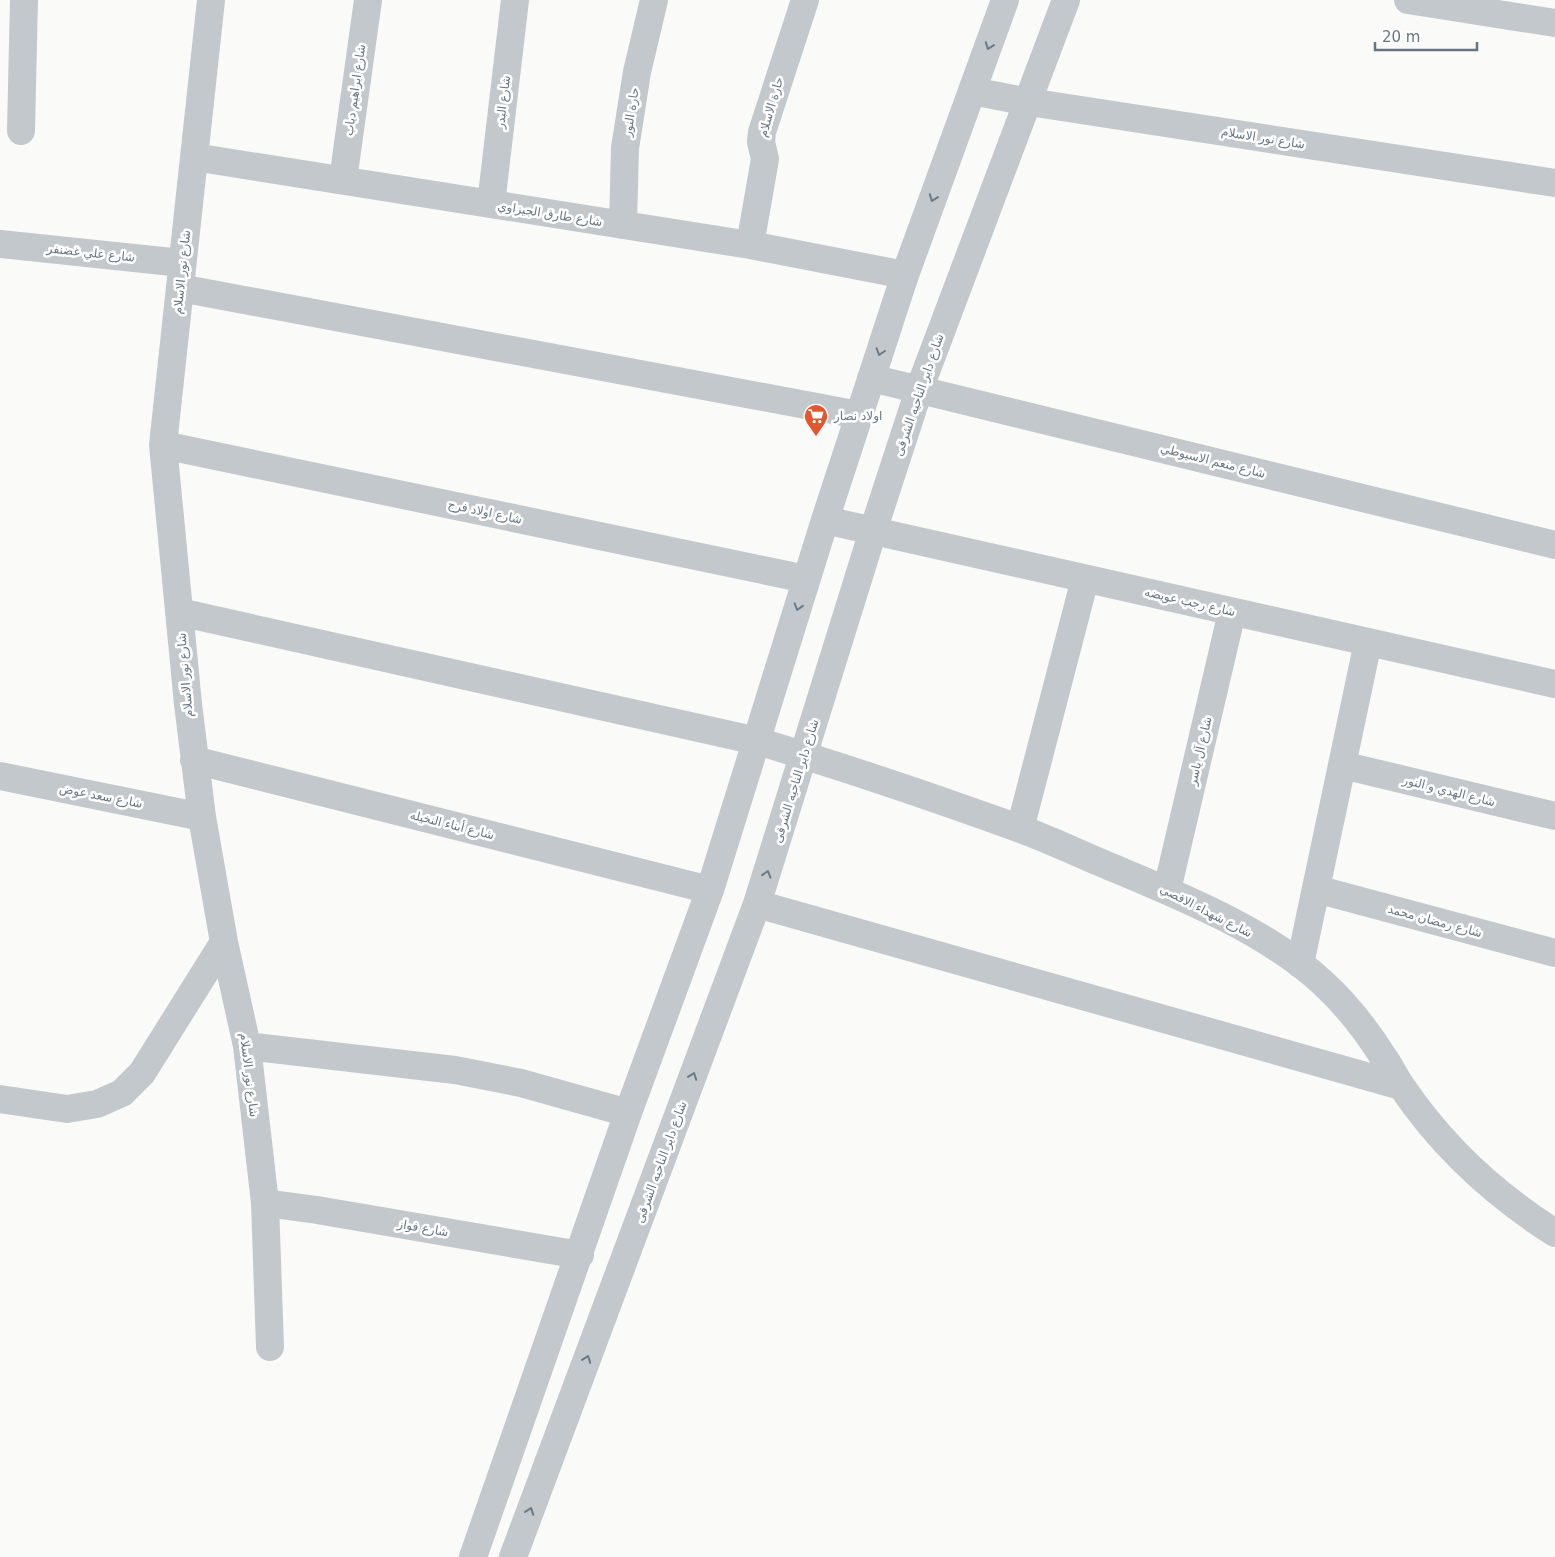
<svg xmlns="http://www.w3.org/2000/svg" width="1555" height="1557" font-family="'DejaVu Sans',Cairo,sans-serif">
  <rect width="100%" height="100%" fill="#fafaf8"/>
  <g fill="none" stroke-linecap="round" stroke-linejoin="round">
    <!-- minor -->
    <path stroke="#c3c8cc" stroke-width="28" d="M211 0 163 445 188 704 202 817 224 942 247 1046 265 1203 270 1347
      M1408 0 1555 23
      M972 91 1029 102 1555 183
      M21 131 24 0
      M194 157 750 245 905 275
      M343 180 368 0
      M491 204 515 0
      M623 225 625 148 637 72 654 0
      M0 244 182 263
      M750 245 765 159 761 142 762 132 805 0
      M180 288 859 415
      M871 378 1555 545
      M163 445 806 579
      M825 520 1555 684
      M179 612 757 741C844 767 932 797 1018 828 1051 840 1084 856 1116 869 1185 898 1268 932 1323 983 1347 1005 1367 1031 1384 1058 1391 1067 1395 1078 1402 1087 1442 1146 1495 1195 1555 1233
      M194 760 710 890
      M1342 765 1555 816
      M0 776 202 817
      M1020 829 1085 579
      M1316 889 1555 953
      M1167 890 1232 612
      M757 904 1401 1086
      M1300 964 1368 642
      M247 1046 455 1070 521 1083 628 1113
      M0 1099 67 1109 97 1104 122 1093 142 1073 224 942
      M265 1203 317 1210 580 1255
      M473 1557 628 1113 710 890 825 520 905 275 1005 0
      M513 1557 757 904 873 531 919 390 1066 0"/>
  </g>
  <!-- one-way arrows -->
  <defs><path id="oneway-chevron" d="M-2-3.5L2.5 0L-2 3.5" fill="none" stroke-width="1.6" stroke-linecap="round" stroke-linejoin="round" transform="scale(1.25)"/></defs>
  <g stroke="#6a7a87">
    <use href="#oneway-chevron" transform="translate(989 46) rotate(110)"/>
    <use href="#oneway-chevron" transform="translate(933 198) rotate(110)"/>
    <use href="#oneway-chevron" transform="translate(880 352) rotate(108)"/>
    <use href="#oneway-chevron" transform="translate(798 607) rotate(107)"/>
    <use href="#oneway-chevron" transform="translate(767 874) rotate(-73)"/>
    <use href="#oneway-chevron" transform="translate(693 1076) rotate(-70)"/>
    <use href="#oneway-chevron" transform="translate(587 1359) rotate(-70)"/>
    <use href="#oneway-chevron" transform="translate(530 1511) rotate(-70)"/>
  </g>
  <!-- icons -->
  <defs>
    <g id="supermarket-pin" transform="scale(1.25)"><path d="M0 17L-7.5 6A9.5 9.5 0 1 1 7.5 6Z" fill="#e4572e" stroke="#fff"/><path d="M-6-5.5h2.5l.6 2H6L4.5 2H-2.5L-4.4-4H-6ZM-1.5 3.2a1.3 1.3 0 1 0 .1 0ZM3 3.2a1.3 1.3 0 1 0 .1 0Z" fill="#fff"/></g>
  </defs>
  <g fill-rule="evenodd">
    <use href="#supermarket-pin" x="816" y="416"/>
  </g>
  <g text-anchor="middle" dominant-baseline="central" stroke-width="5" stroke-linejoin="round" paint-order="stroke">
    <!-- street labels -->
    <g font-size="12" fill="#657683" stroke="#fff">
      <text transform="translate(355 90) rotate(-82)">شارع ابراهيم دياب</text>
      <text transform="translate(503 102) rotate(-83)">شارع البدر</text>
      <text transform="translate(771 107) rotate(-74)">حارة الاسلام</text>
      <text transform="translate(631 112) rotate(-81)">حارة النور</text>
      <text transform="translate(1263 138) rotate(9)">شارع نور الاسلام</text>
      <text transform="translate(550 214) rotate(9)">شارع طارق الجيزاوي</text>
      <text transform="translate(91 253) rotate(6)">شارع علي غضنفر</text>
      <text transform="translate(182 272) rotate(-84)">شارع نور الاسلام</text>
      <text transform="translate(919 395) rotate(-71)">شارع داير الناحيه الشرقى</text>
      <text transform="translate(1213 461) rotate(14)">شارع منعم الاسيوطي</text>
      <text transform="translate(485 512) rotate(12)">شارع اولاد فرج</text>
      <text transform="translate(1190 602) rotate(13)">شارع رجب عويضه</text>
      <text transform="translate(185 675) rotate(-95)">شارع نور الاسلام</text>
      <text transform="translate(1200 751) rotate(-77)">شارع آل ياسر</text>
      <text transform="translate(796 781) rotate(-73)">شارع داير الناحيه الشرقى</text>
      <text transform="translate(1449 791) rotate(14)">شارع الهدي و النور</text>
      <text transform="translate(101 796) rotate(11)">شارع سعد عوض</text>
      <text transform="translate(452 825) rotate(14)">شارع أبناء النخيله</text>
      <text transform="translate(1206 911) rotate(27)">شارع شهداء الاقصي</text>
      <text transform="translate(1435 921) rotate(15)">شارع رمضان محمد</text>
      <text transform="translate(249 1075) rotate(83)">شارع نور الاسلام</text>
      <text transform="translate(661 1162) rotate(-70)">شارع داير الناحيه الشرقى</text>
      <text transform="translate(423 1228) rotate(10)">شارع فواز</text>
    </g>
    <!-- poi labels -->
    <g font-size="12" fill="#657683" stroke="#fff" text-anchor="start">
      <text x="834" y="416">اولاد نصار</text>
    </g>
  </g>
  <!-- scale -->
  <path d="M1375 42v8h102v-8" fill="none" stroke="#657683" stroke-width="2.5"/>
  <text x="1382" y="42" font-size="15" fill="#657683" stroke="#ffffff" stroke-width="4" paint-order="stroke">20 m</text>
</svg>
